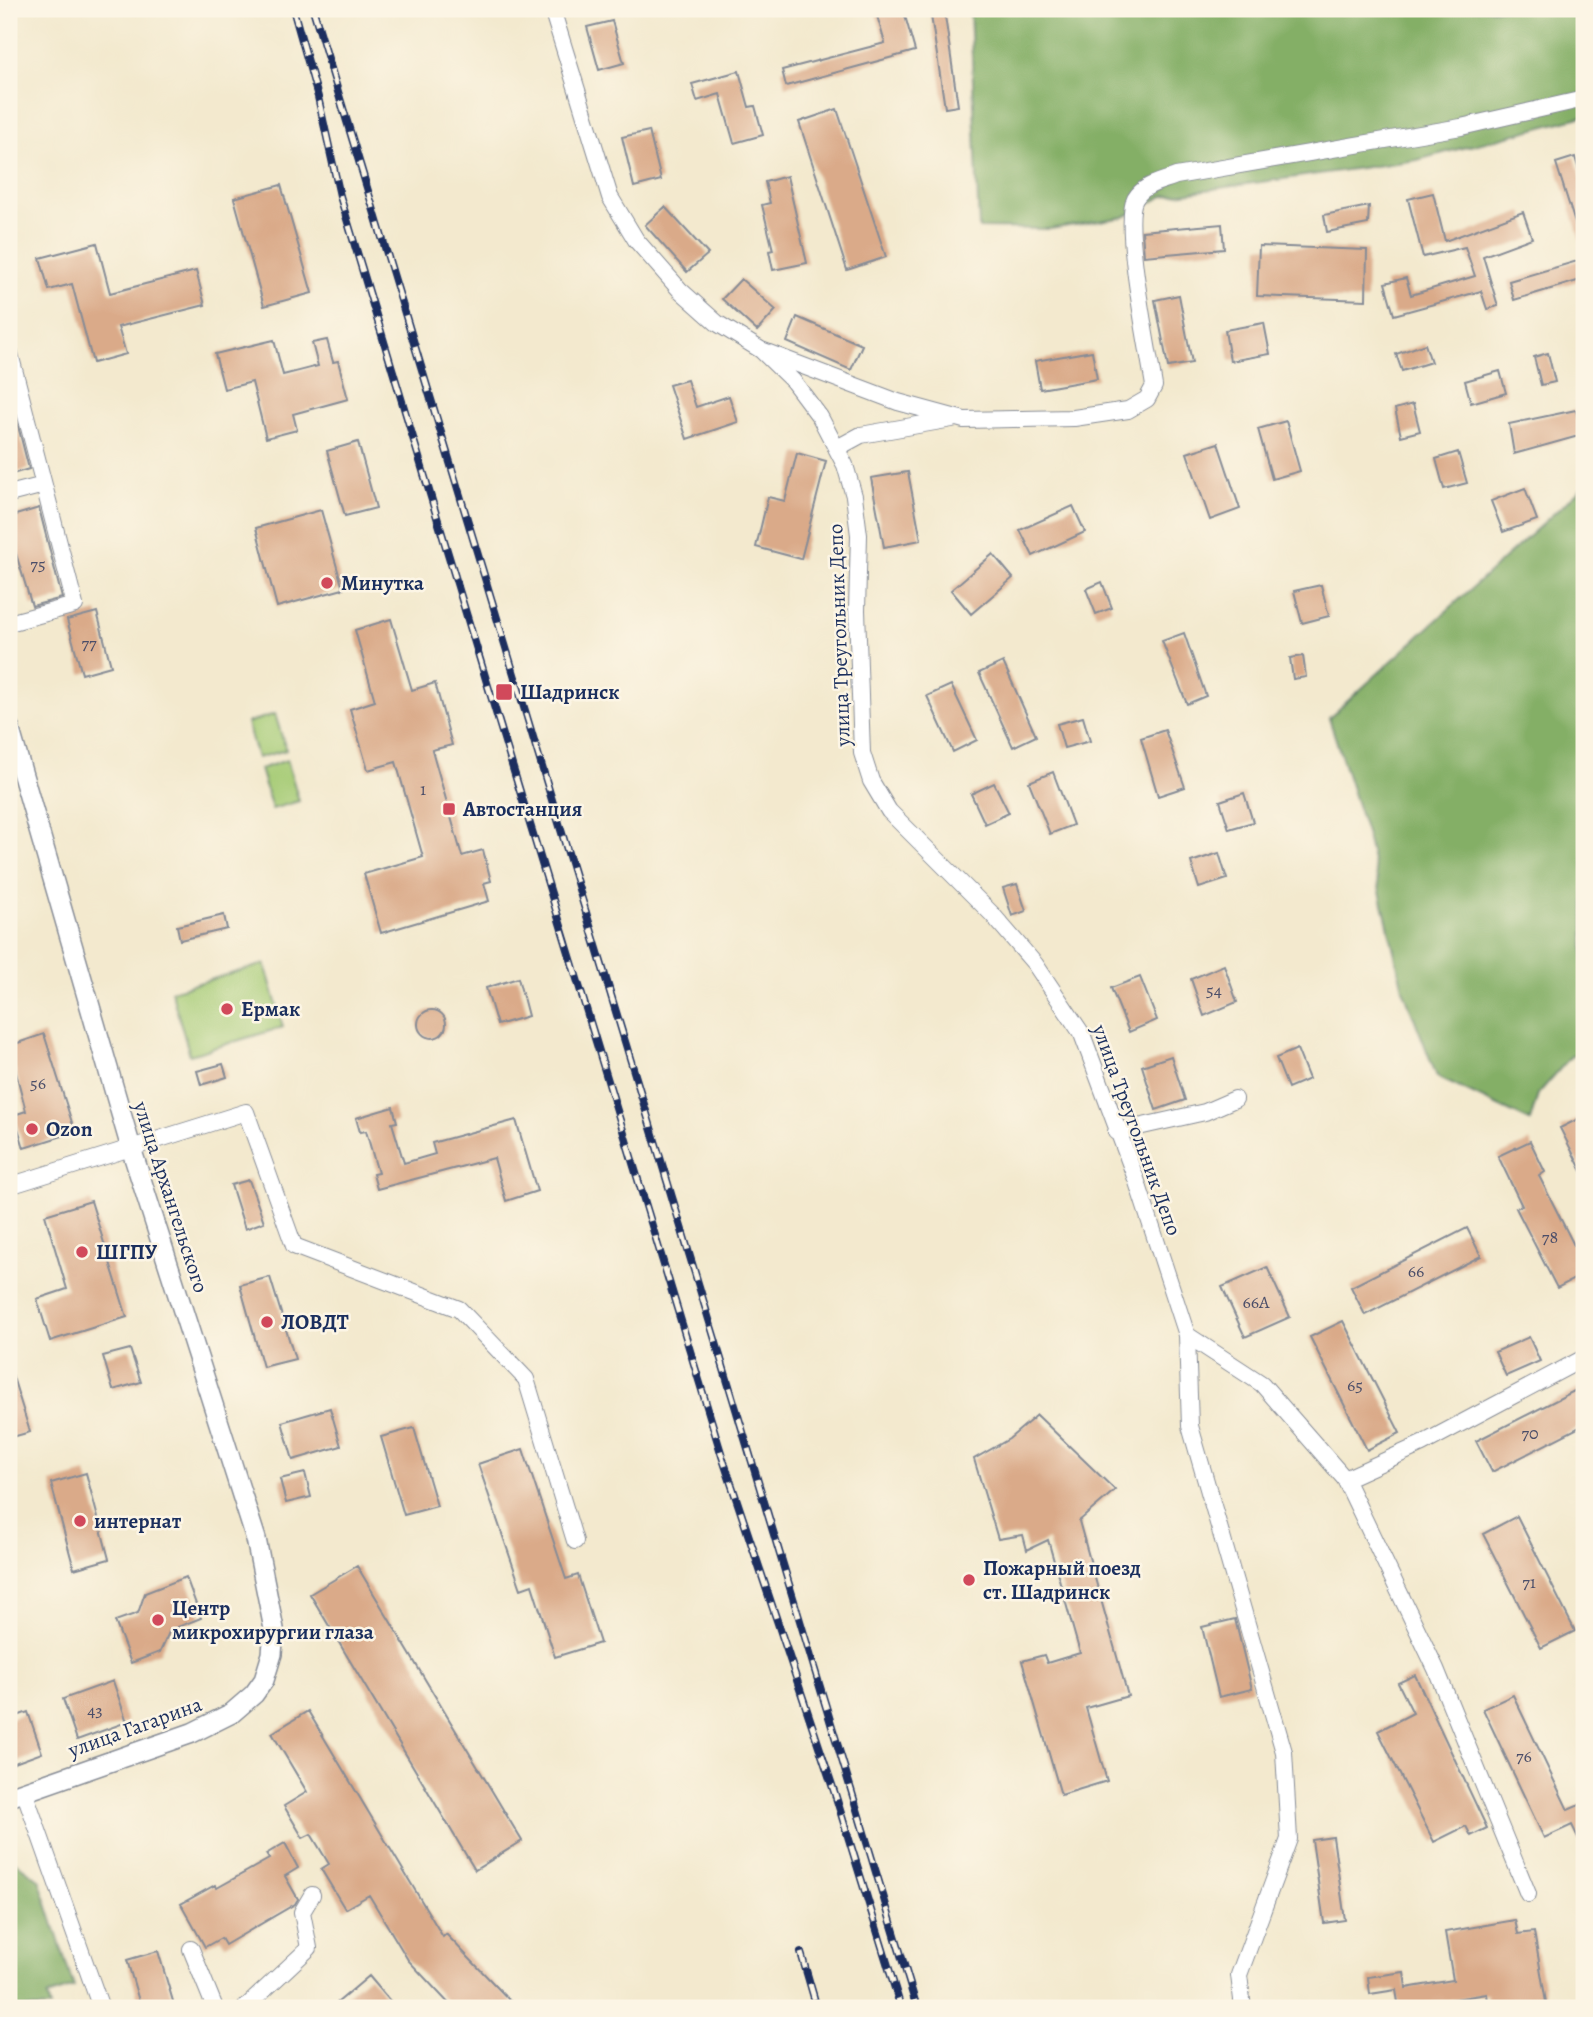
<svg xmlns="http://www.w3.org/2000/svg" width="1593" height="2017" font-family="Alegreya,serif">
  <rect width="100%" height="100%" fill="#fcf5e5"/>
  <filter id="ink" filterUnits="userSpaceOnUse"><feTurbulence type="fractalNoise" baseFrequency=".0143" numOctaves="2"/><feDisplacementMap in="SourceGraphic" scale="14" xChannelSelector="R" yChannelSelector="G"/><feConvolveMatrix kernelMatrix="1 2 1 2 8 2 1 2 1" color-interpolation-filters="sRGB"/></filter>
  <filter id="wash" filterUnits="userSpaceOnUse"><feTurbulence type="fractalNoise" baseFrequency=".00686" numOctaves="4" result="noise"/><feDisplacementMap in="SourceGraphic" scale="28" xChannelSelector="R" yChannelSelector="G"/><feGaussianBlur stdDeviation="1.57" result="paint"/><feColorMatrix in="noise" values="0 0 0 0 0 0 0 0 0 0 0 0 0 0 0 0 0 1.4 0 .05"/><feComposite in="paint" operator="in"/></filter>
  <g filter="url(#wash)">
    <rect width="100%" height="100%" fill="#f3e9ce"/>
    <!-- green -->
    <path fill="#a5cb75" stroke="#607d6a" stroke-width="2" d="M275 714 286 750 257 758 247 723Z
      M287 760 299 801 272 809 260 769Z
      M265 964 283 1027 190 1055 171 991Z"/>
    <!-- forest -->
    <path fill="#84af66" stroke="#506f62" stroke-width="2" d="M970 9H1584V116L1417 160 1163 196 1124 217 1050 229 979 228Z
      M1584 486V1057L1572 1055 1538 1094 1530 1121 1437 1077 1403 989 1367 836 1329 718Z
      M9 1857 39 1879 74 1987 47 1996 50 2008H9Z"/>
    <g id="blocks">
      <!-- building -->
      <path fill="#daaa89" d="M875 9H903L915 51 786 86 782 70 885 43Z
        M930 9H944L958 106 945 108Z
        M612 21 624 63 599 70 587 27Z
        M739 71 749 107 755 106 763 135 734 143 720 94 697 101 692 84Z
        M837 109 886 257 847 270 799 122Z
        M649 131 661 180 634 187 622 137Z
        M1575 157 1584 187V241L1581 242 1556 163Z
        M787 176 807 263 773 270 769 251 773 250 762 205 770 203 765 182Z
        M281 185 312 293 264 306 234 198Z
        M1433 193 1445 241 1523 212 1532 238 1483 256 1498 306 1487 309 1481 291 1394 315 1385 283 1406 278 1411 295 1475 276 1465 247 1423 257 1408 199Z
        M1369 206 1368 224 1327 232 1324 215Z
        M665 207 708 254 687 272 645 225Z
        M1222 224 1224 249 1144 256 1142 231Z
        M97 243 110 293 196 271 205 305 118 327 126 354 93 363 72 284 49 290 40 258Z
        M1259 246 1367 250 1366 300 1257 296Z
        M1584 259V279L1514 300 1509 281Z
        M741 279 776 310 757 331 722 299Z
        M1179 295 1192 363 1168 367 1155 300Z
        M797 317 862 345 851 370 787 342Z
        M1264 323 1270 354 1230 361 1225 330Z
        M274 340 283 375 318 366 312 343 327 340 333 362 338 361 348 399 293 414 297 430 266 438 252 382 224 389 215 354Z
        M1425 344 1431 362 1402 371 1396 354Z
        M1092 351 1097 379 1040 389 1035 361Z
        M1548 353 1555 382 1541 385 1534 357Z
        M1500 371 1506 393 1471 403 1465 381Z
        M687 380 696 407 729 396 738 422 687 439 669 385Z
        M1413 404 1420 431 1401 436 1395 409Z
        M9 406H13L29 469 9 475Z
        M1576 410 1582 435 1514 454 1509 424Z
        M1286 421 1300 471 1272 479 1258 429Z
        M358 442 376 508 345 516 327 451Z
        M1218 443 1240 509 1210 520 1187 453Z
        M1458 452 1467 483 1444 489 1436 459Z
        M797 453 826 461 801 559 756 547 768 497 785 501Z
        M908 472 921 540 884 547 871 478Z
        M1525 488 1537 520 1503 532 1491 501Z
        M1073 506 1085 532 1033 556 1020 530Z
        M39 508 62 598 32 606 9 531V517Z
        M321 510 343 589 277 607 256 528Z
        M993 554 1013 578 971 614 951 590Z
        M1102 582 1112 608 1096 614 1086 589Z
        M1321 585 1329 616 1302 623 1294 591Z
        M97 612 111 666 82 674 67 620Z
        M391 619 412 690 435 683 452 745 432 750 462 856 483 850 491 881 484 883 489 901 381 933 364 874 423 857 396 762 368 770 350 709 375 701 355 630Z
        M1184 633 1206 696 1187 704 1162 641Z
        M1303 656 1306 677 1293 679 1290 658Z
        M1003 662 1036 736 1013 747 979 673Z
        M951 685 977 740 953 752 927 696Z
        M1083 717 1090 741 1064 748 1057 724Z
        M1165 730 1185 787 1158 796 1141 738Z
        M1053 772 1073 825 1050 834 1029 782Z
        M994 783 1009 813 985 824 971 794Z
        M1244 793 1253 822 1229 829 1220 801Z
        M1219 853 1227 879 1199 888 1191 862Z
        M1017 884 1026 911 1012 916 1003 888Z
        M224 915 227 929 180 940 177 926Z
        M1224 965 1237 1002 1204 1016 1191 979Z
        M1140 977 1157 1020 1129 1032 1111 988Z
        M518 978 528 1016 497 1025 486 988Z
        M418 1024a14 14 0 1 1 28 0a14 14 0 1 1-28 0Z
        M44 1034 75 1132 24 1148 14 1115 26 1111 9 1046Z
        M1297 1049 1309 1079 1288 1088 1276 1058Z
        M1171 1056 1185 1100 1156 1110 1142 1066Z
        M223 1064 227 1077 201 1085 197 1071Z
        M393 1107 397 1122 392 1123 404 1163 435 1154 432 1143 516 1120 537 1191 506 1201 494 1158 377 1189 373 1174 378 1173 366 1131 360 1132 356 1118Z
        M1584 1116V1175L1560 1128Z
        M1530 1141 1545 1172 1539 1176 1584 1265V1274L1557 1288 1516 1208 1522 1206 1498 1156Z
        M249 1180 264 1222 245 1229 231 1185Z
        M91 1201 127 1317 50 1341 37 1299 67 1289 45 1215Z
        M1467 1228 1481 1256 1365 1315 1351 1287Z
        M1267 1267 1290 1317 1245 1337 1222 1287Z
        M270 1277 295 1359 263 1367 240 1285Z
        M1343 1321 1400 1433 1367 1450 1310 1337Z
        M1529 1337 1540 1361 1506 1376 1495 1352Z
        M130 1349 141 1382 113 1390 103 1356Z
        M12 1374 30 1432 9 1438V1375Z
        M1584 1386V1425L1492 1472 1476 1441Z
        M330 1408 341 1446 293 1460 282 1422Z
        M1037 1415 1115 1490 1079 1521 1128 1696 1086 1708 1107 1781 1061 1795 1022 1661 1044 1655 1047 1663 1080 1653 1048 1540 1027 1550 1023 1535 998 1539 974 1459 1009 1439Z
        M414 1428 437 1506 404 1515 381 1437Z
        M523 1449 566 1579 578 1575 600 1643 555 1657 532 1585 521 1589 478 1464Z
        M86 1473 109 1559 74 1569 51 1483Z
        M305 1473 311 1497 286 1503 280 1479Z
        M1517 1516 1575 1631 1541 1648 1483 1534Z
        M357 1566 522 1841 475 1870 310 1594Z
        M186 1577 201 1618 170 1630 160 1652 131 1663 115 1621 138 1613 145 1593Z
        M1235 1619 1252 1689 1219 1697 1202 1627Z
        M1415 1675 1487 1828 1471 1836 1466 1826 1434 1842 1378 1731 1413 1713 1398 1683Z
        M113 1681 127 1722 77 1740 63 1699Z
        M1513 1695 1568 1810 1584 1803V1850L1572 1825 1544 1838 1483 1709Z
        M308 1711 443 1937 446 1934 517 2008H453L408 1960 369 1895 345 1909 321 1869 329 1864 311 1834 303 1838 284 1806 307 1792 272 1733Z
        M28 1712 42 1753 9 1765V1719Z
        M1333 1837 1345 1920 1324 1923 1312 1840Z
        M285 1843 298 1868 285 1876 298 1899 295 1904 225 1945 221 1938 205 1947 181 1904 215 1885 217 1888 269 1859 266 1854Z
        M1515 1920 1518 1934 1534 1932 1547 2008H1489L1487 1994 1399 2008 1396 1990 1370 1994 1368 1977 1404 1972 1406 1988 1453 1980 1445 1932Z
        M158 1951 175 2008H141L127 1960Z
        M369 1976 396 2008H331Z"/>
    </g>
  </g>
  <g filter="url(#ink)">
    <use href="#blocks" fill-opacity="0" stroke="#878c96" stroke-width="2"/>
    <g fill="none" stroke-linecap="round" stroke-linejoin="round">
      <!-- minor casing -->
      <g stroke="#878c96" stroke-width="18">
        <path id="minor" d="M552 9 610 197 636 240 680 290 717 323 761 350 898 402 964 420 1074 418 1128 410 1147 399 1154 386C1149 353 1122 223 1135 199 1144 184 1161 182 1176 176L1461 127 1584 99
          M9 350 75 605 9 623
          M761 350 793 381 820 417 845 465 854 496 859 535 857 610 862 753 871 781 889 811 992 914 1035 964 1082 1034 1136 1179 1187 1335 1262 1384 1345 1479 1436 1669 1528 1894
          M837 448 861 435 952 419
          M9 494 44 485
          M1116 1132 1205 1112 1235 1099
          M9 1186 246 1112 294 1246 459 1309 526 1379 575 1541
          M1187 1335 1190 1426 1284 1752 1289 1839 1239 1975 1243 2008
          M1345 1479 1422 1444 1584 1358
          M24 1791 101 2008
          M191 1949 215 2008
          M245 2008 309 1948 302 1912 312 1895"/>
      </g>
      <!-- tertiary casing -->
      <g stroke="#878c96" stroke-width="22">
        <path id="tertiary" d="M9 727 131 1148 256 1539 274 1629 272 1654 264 1680 254 1694 232 1713 192 1733 9 1797"/>
      </g>
      <!-- minor -->
      <use href="#minor" stroke="#fff" stroke-width="16"/>
      <!-- tertiary -->
      <use href="#tertiary" stroke="#fff" stroke-width="19"/>
      <!-- rail casing -->
      <g stroke="#1b2f5e" stroke-width="8">
        <path id="rail" d="M293 9 318 97 340 196 491 696 722 1456 835 1794 901 2008
          M313 9 917 2008
          M801 1953 817 2008"/>
      </g>
      <!-- rail -->
      <use href="#rail" stroke="#fcf5e5" stroke-width="5" stroke-dasharray="16" stroke-linecap="butt"/>
    </g>
  </g>
  <!-- markers -->
  <g fill="#d1495b" stroke="#fcf5e5" stroke-width="2.5">
    <circle cx="327" cy="583" r="7"/>
    <rect x="495" y="683" width="18" height="18" rx="3.5"/>
    <rect x="442" y="802" width="14" height="14" rx="3.5"/>
    <circle cx="227" cy="1009" r="7"/>
    <circle cx="32" cy="1129" r="7"/>
    <circle cx="82" cy="1252" r="7"/>
    <circle cx="267" cy="1322" r="7"/>
    <circle cx="80" cy="1521" r="7"/>
    <circle cx="969" cy="1580" r="7"/>
    <circle cx="158" cy="1620" r="7"/>
  </g>
  <g text-anchor="middle" dominant-baseline="central" stroke-width="5" stroke-linejoin="round" paint-order="stroke">
    <!-- number labels -->
    <g font-size="18" fill="#4b4e69">
      <text x="38" y="564">75</text>
      <text x="89" y="643">77</text>
      <text x="423" y="789">1</text>
      <text x="1214" y="990">54</text>
      <text x="38" y="1083">56</text>
      <text x="1550" y="1237">78</text>
      <text x="1416" y="1271">66</text>
      <text x="1256" y="1302">66А</text>
      <text x="1355" y="1385">65</text>
      <text x="1530" y="1433">70</text>
      <text x="1529" y="1582">71</text>
      <text x="95" y="1710">43</text>
      <text x="1524" y="1756">76</text>
    </g>
    <!-- poi labels -->
    <g font-size="21" font-weight="bold" fill="#1b2f5e" stroke="#fcf5e5" text-anchor="start">
      <text x="341" y="583">Минутка</text>
      <text x="520" y="692">Шадринск</text>
      <text x="463" y="809">Автостанция</text>
      <text x="241" y="1009">Ермак</text>
      <text x="46" y="1129">Ozon</text>
      <text x="96" y="1252">ШГПУ</text>
      <text x="281" y="1322">ЛОВДТ</text>
      <text x="94" y="1521">интернат</text>
      <text x="983" y="1568">Пожарный поезд<tspan x="983" dy="24">ст. Шадринск</tspan></text>
      <text x="172" y="1608">Центр<tspan x="172" dy="24">микрохирургии глаза</tspan></text>
    </g>
    <!-- street labels -->
    <g font-size="21" fill="#1b2f5e" stroke="#fcf5e5">
      <text transform="translate(839 635) rotate(-92)">улица Треугольник Депо</text>
      <text transform="translate(1137 1130) rotate(70)">улица Треугольник Депо</text>
      <text transform="translate(171 1197) rotate(72)">улица Архангельского</text>
      <text transform="translate(135 1727) rotate(-20)">улица Гагарина</text>
    </g>
  </g>
  <!-- margin -->
  <rect width="1593" height="2017" fill="none" stroke="#fcf5e5" stroke-width="35"/>
</svg>
